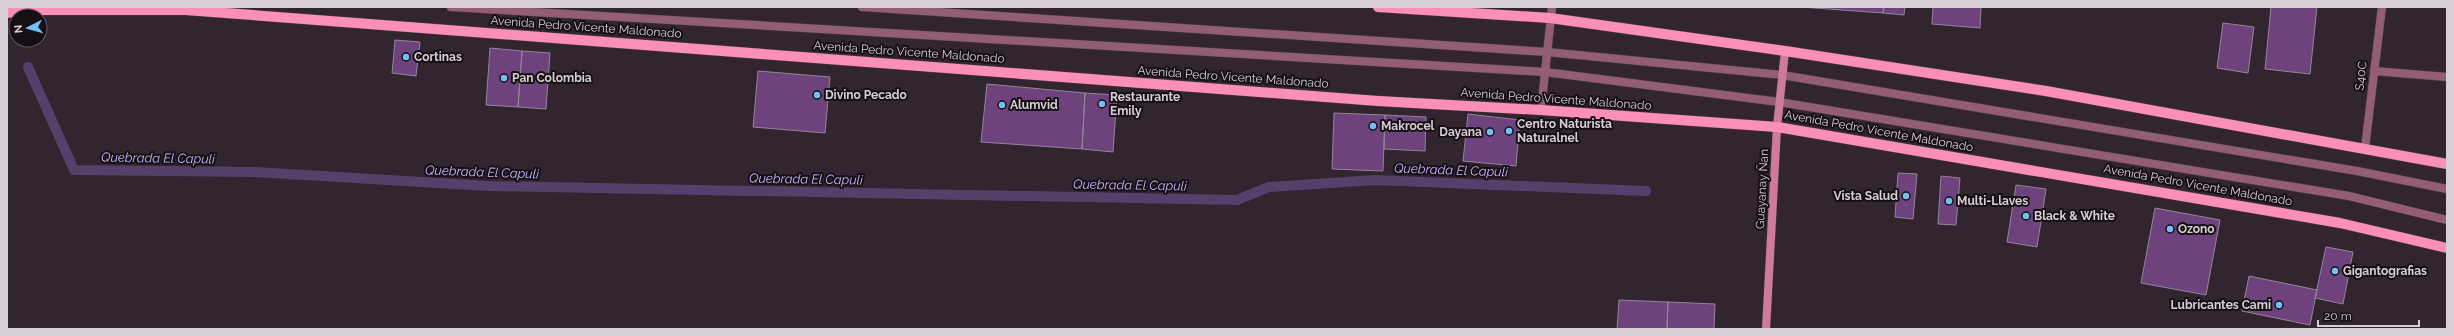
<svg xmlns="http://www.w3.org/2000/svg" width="2454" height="336" font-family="Raleway,sans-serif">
  <rect width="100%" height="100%" fill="#32252f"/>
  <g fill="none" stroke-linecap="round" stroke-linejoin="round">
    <!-- stream -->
    <path stroke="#553f6b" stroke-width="10" d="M28 67 74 170 255 172 488 186 1237 200 1269 187 1375 180 1646 191"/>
  </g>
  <!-- building -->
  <path fill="#6e437d" stroke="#928696" d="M1801 7H1884L1883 13Z
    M1884 7H1905L1904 15 1883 13Z
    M1933 7H1981L1980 28 1932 24Z
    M2271 7H2317L2310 74 2265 69Z
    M2223 23 2254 27 2248 73 2217 68Z
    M395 40 420 42 416 76 392 73Z
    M490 48 522 51 518 107 486 105Z
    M522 51 550 53 546 109 518 107Z
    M758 71 830 77 825 133 753 127Z
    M987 84 1085 93 1082 149 981 142Z
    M1085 93 1117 95 1113 152 1082 149Z
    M1334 113 1385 115 1383 171 1332 169Z
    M1468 114 1520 120 1516 166 1463 161Z
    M1385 115 1426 117 1425 151 1384 149Z
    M1898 173 1917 174 1913 219 1895 217Z
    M1941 176 1960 178 1956 225 1938 224Z
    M2016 185 2046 189 2037 247 2007 242Z
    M2155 208 2220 220 2206 295 2141 283Z
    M2326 247 2353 252 2343 304 2315 298Z
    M2249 276 2317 290 2310 325 2242 311Z
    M1619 300 1668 302 1667 329H1617Z
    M1668 302 1715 304 1714 329H1667Z"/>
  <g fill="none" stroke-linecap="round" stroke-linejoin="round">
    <!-- lane casing -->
    <g stroke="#4d404a" stroke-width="9">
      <path id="lane" d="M451 7 1545 72 1779 102 2349 196 2447 220
        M862 7 1547 52 1782 75 2357 171 2447 189"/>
    </g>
    <!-- street casing -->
    <g stroke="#4d404a" stroke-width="9">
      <path id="street" d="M2374 71 2447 77
        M1541 110 1552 7
        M2365 148 2382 7"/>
    </g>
    <!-- secondary casing -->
    <g stroke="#4d404a" stroke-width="9">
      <path id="secondary" d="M1766 329 1777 127 1785 51"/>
    </g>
    <!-- primary casing -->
    <g stroke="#4d404a" stroke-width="11">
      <path id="primary" d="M1378 7 1550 18 1785 51 2046 91 2447 164
        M7 13 23 10H186L1378 101 1541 110 1777 127 2340 223 2447 248"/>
    </g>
    <!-- lane -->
    <use href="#lane" stroke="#935e71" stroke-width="8"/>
    <!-- street -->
    <use href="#street" stroke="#935e71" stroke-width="8"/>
    <!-- secondary -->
    <use href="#secondary" stroke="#ce7a99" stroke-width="8"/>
    <!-- primary -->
    <use href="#primary" stroke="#fc8fb8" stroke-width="10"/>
  </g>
  <!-- markers -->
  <g fill="#71c1f4" stroke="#161015" stroke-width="1.5">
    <circle cx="406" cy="57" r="4"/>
    <circle cx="504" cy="78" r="4"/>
    <circle cx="817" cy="95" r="4"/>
    <circle cx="1102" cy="104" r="4"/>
    <circle cx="1002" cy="105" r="4"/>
    <circle cx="1373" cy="126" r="4"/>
    <circle cx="1509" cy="131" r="4"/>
    <circle cx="1490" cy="132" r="4"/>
    <circle cx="1906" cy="196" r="4"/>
    <circle cx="1949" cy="201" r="4"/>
    <circle cx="2026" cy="216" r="4"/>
    <circle cx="2170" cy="229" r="4"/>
    <circle cx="2335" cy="271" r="4"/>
    <circle cx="2279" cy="305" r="4"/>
  </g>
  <g text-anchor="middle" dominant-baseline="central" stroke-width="4" stroke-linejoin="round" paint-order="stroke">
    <!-- street labels -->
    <g font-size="12" fill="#d8cfd6" stroke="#161015">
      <text transform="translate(586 27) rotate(4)">Avenida Pedro Vicente Maldonado</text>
      <text transform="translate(909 52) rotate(4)">Avenida Pedro Vicente Maldonado</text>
      <text transform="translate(2361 76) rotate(-83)">S40C</text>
      <text transform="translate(1233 77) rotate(4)">Avenida Pedro Vicente Maldonado</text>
      <text transform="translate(1556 99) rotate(4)">Avenida Pedro Vicente Maldonado</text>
      <text transform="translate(1879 131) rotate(10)">Avenida Pedro Vicente Maldonado</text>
      <text transform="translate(2198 185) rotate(10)">Avenida Pedro Vicente Maldonado</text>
      <text transform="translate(1762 189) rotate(-87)">Guayanay Ñan</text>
    </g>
    <!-- poi labels -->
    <g font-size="12" font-weight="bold" fill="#d8cfd6" stroke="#161015" text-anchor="start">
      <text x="414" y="57">Cortinas</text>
      <text x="512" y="78">Pan Colombia</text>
      <text x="825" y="95">Divino Pecado</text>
      <text x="1110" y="97">Restaurante<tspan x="1110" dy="14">Emily</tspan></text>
      <text x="1010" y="105">Alumvid</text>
      <text x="1517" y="124">Centro Naturista<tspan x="1517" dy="14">Naturalnel</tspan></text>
      <text x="1381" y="126">Makrocel</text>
      <text x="1482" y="132" text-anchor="end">Dayana</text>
      <text x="1898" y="196" text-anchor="end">Vista Salud</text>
      <text x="1957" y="201">Multi-Llaves</text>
      <text x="2034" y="216">Black &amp; White</text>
      <text x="2178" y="229">Ozono</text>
      <text x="2343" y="271">Gigantografias</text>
      <text x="2271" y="305" text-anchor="end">Lubricantes Cami</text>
    </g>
    <!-- water labels -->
    <g font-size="13" font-style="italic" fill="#c9b3ff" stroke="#161015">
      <text transform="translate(158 158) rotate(1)">Quebrada El Capuli</text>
      <text transform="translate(1451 170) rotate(2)">Quebrada El Capuli</text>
      <text transform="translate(482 172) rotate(2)">Quebrada El Capuli</text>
      <text transform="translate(806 179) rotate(1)">Quebrada El Capuli</text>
      <text transform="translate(1130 185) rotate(1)">Quebrada El Capuli</text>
    </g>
  </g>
  <!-- border -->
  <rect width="2454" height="336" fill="none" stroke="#d8cfd6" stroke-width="16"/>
  <!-- north arrow -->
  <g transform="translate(28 28) rotate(264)"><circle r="19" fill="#161015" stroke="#645c62"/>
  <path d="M0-3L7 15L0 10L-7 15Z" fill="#71c1f4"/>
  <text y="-6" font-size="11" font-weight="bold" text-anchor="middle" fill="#d8cfd6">N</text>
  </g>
  <!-- scale -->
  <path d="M2318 320v6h101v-6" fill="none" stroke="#d8cfd6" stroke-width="2"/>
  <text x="2324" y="320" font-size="12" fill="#d8cfd6" stroke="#161015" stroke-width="3" paint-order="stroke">20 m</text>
</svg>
